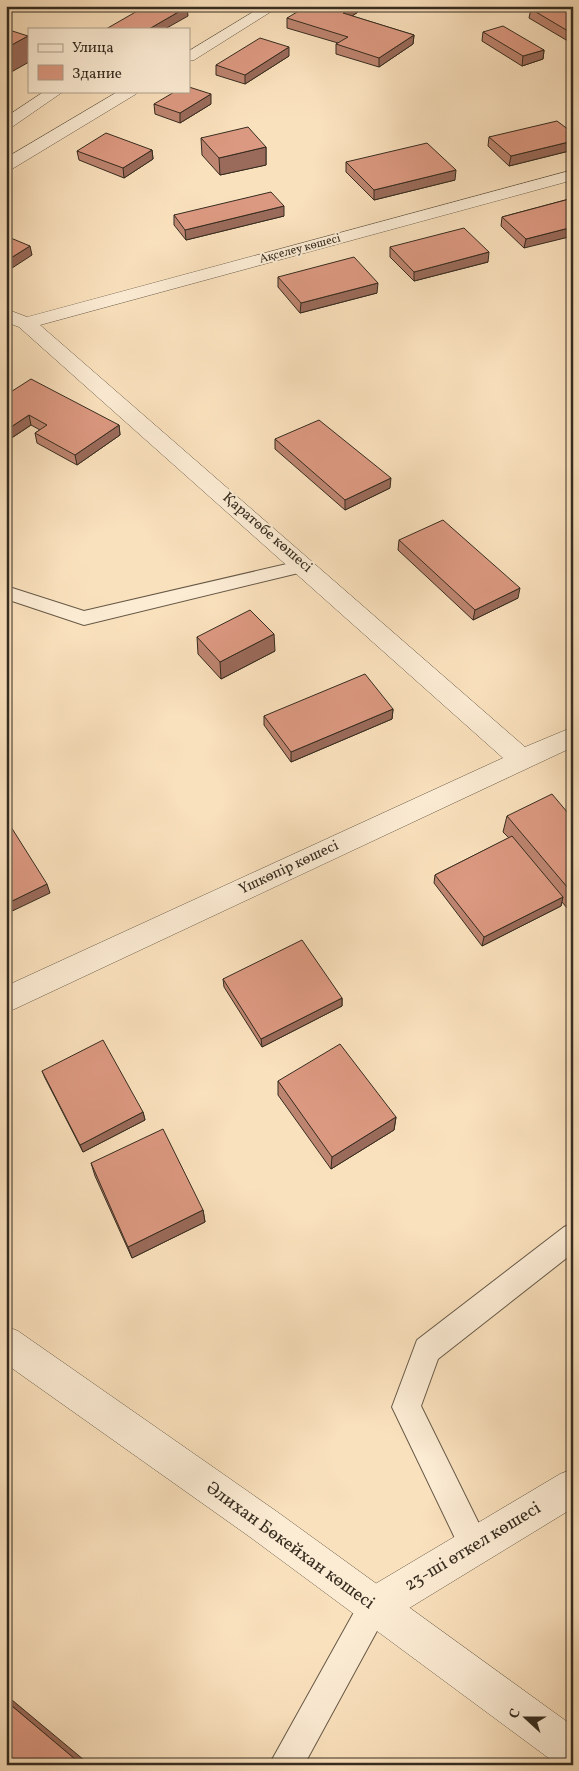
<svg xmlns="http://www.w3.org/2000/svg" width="579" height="1771" font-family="Vollkorn,serif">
  <rect width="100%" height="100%" fill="#fae1bd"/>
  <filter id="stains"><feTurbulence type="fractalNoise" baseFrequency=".004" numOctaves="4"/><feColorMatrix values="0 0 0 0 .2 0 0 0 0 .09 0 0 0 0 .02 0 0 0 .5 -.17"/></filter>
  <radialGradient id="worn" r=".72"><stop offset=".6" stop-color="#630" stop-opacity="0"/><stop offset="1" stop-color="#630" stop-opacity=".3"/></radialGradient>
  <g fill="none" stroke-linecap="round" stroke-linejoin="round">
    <!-- service casing -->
    <g stroke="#675947" stroke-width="2">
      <path id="service" d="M304 560 311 562 313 566 311 570 84 625 6 599V586L84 611Z
        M573 1223V1253L438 1359 421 1406 490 1546 486 1557 475 1561 464 1557 392 1407 417 1340 564 1227Z
        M374 1591 385 1596 390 1607 304 1765H269L363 1596Z"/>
    </g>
    <!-- minor casing -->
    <g stroke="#675947" stroke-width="1">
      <path id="minor" d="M263 6H280L194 60 189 61V51Z
        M45 91H64L12 127 6 129V117Z
        M119 91H139L136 94 12 169 6 170V158Z
        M573 170V180L40 325 525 747 573 727V747L6 1013V986L503 758 19 327 6 322V309L27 317Z
        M573 1469V1508L388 1621 374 1626 360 1621 355 1607 360 1593 560 1474Z"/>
    </g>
    <!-- tertiary casing -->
    <g stroke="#675947" stroke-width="1">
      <path id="tertiary" d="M6 1326 18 1331 276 1511 573 1726V1765H558L250 1537 6 1364Z"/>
    </g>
    <!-- service -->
    <use href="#service" fill="#fcecd4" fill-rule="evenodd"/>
    <!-- minor -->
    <use href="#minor" fill="#fcecd4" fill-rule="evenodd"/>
    <!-- tertiary -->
    <use href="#tertiary" fill="#fcecd4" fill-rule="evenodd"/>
  </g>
  <!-- wall -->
  <path fill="#bd846f" stroke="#362c20" d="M531 9 573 10V44L529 18Z
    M358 12 352 16 414 35 413 44 379 67 336 54V44L338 43 287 28V18Z
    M483 32 544 50 543 59 522 66 482 41Z
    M289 56 245 84 216 75V65Z
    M154 104H211L180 123 155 114Z
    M573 133V150L509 166 488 146 489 137Z
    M201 138 266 147V165L220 175 202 155Z
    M152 150 153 159 124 178 79 160 77 151Z
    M346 162 455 180 374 200 346 172Z
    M573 198 524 248 501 226 502 217Z
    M174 215 284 216 186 240 174 225Z
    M390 247 488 262 414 281 390 257Z
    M278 277 377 293 300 313 278 287Z
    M6 395 119 425 120 435 77 465 37 443 35 433 40 430 31 425 10 439 6 437Z
    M275 439 390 488 345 510 275 449Z
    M399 540 518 598 473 620 398 550Z
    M197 637 275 651 221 679 198 654Z
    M393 709 392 719 291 762 264 725V716Z
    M507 816 573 819V915L562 902 561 906 482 946 434 883 435 875 509 838 503 832Z
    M223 979 342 998V1006L262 1047 224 987Z
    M42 1071 143 1112 145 1120 83 1152 45 1078Z
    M278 1081 396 1117 394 1130 331 1169 278 1095Z
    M91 1163 203 1210 205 1222 132 1258 95 1176Z"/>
  <!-- shaded-wall -->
  <path fill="#9a6b5a" stroke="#362c20" d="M354 6H358V12L343 22V13Z
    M187 7 188 16 165 29H149Z
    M414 35 413 44 379 67V58Z
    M28 36 29 62 6 75V48Z
    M289 47V56L245 84V75Z
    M544 50 543 59 522 66 523 56Z
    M211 94V104L180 123V113Z
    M573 141V150L509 166 511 156Z
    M266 147V165L220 175 219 158Z
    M152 150 153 159 124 178 123 168Z
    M456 170 455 180 374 200V190Z
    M284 206V216L186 240 185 230Z
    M573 227V236L524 248 526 239Z
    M30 246 32 255 6 272V261Z
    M489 252 488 262 414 281V272Z
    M378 283 377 293 300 313 301 303Z
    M29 415 31 425 10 439 8 429Z
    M119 425 120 435 77 465 75 455Z
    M391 478 390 488 345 510V500Z
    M520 588 518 598 473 620 475 610Z
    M274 634 275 651 221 679 220 662Z
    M393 709 392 719 291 762V752Z
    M47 884 50 893 6 914V904Z
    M563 897 561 906 482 946 484 937Z
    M342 998V1006L262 1047 261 1039Z
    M143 1112 145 1120 83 1152 80 1145Z
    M396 1117 394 1130 331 1169 332 1157Z
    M203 1210 205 1222 132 1258 128 1247Z
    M6 1695 90 1765H82L6 1701Z"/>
  <!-- building -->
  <path fill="#dc9981" stroke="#362c20" d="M146 6 187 7 149 29H106Z
    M307 6H354L343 13 414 35 379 58 336 44 348 37 287 18Z
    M540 6H566L573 10V34L531 9Z
    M503 26 544 50 523 56 483 32Z
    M6 29 28 36 6 48Z
    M260 38 289 47 245 75 216 65Z
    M189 87 211 94 180 113 154 104 176 91H189Z
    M557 121 573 133V141L511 156 489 137Z
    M248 127 266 147 219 158 201 138Z
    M106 133 152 150 123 168 77 151Z
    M427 143 456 170 374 190 346 162Z
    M271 192 284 206 185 230 174 215Z
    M573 198V227L526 239 502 217Z
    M464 228 489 252 414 272 390 247Z
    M6 236 30 246 6 261Z
    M354 257 378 283 301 303 278 277Z
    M31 379 119 425 75 455 35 433 47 425 29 415 8 429 6 428V395Z
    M319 420 391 478 345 500 275 439Z
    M443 520 520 588 475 610 399 540Z
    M250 610 274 634 220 662 197 637Z
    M365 674 393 709 291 752 264 716Z
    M552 794 573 819V894L507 816Z
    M6 819 47 884 6 904Z
    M512 836 563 897 484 937 435 875Z
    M302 940 342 998 261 1039 223 979Z
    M103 1040 143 1112 80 1145 42 1071Z
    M340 1044 396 1117 332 1157 278 1081Z
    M163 1129 203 1210 128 1247 91 1163Z
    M6 1701 82 1765H6Z"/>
  <g text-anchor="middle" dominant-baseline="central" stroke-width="4" stroke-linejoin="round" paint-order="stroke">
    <!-- far-street labels -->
    <g font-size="12" fill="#362c20" stroke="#fcecd4">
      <text transform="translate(300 249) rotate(-15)">Ақселеу көшесі</text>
    </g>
    <!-- street labels -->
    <g font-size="15" fill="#362c20" stroke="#fcecd4">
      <text transform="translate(267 533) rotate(41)">Қаратөбе көшесі</text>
      <text transform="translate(289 868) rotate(-25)">Үшкөпір көшесі</text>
    </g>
    <!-- near-street labels -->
    <g font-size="18" fill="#362c20" stroke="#fcecd4">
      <text transform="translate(290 1546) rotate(36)">Әлихан Бөкейхан көшесі</text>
      <text transform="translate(473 1547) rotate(-31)">23-ші өткел көшесі</text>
    </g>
  </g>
  <!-- margin -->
  <rect width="579" height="1771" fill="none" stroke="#fae1bd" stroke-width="25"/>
  <rect x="8" y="8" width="564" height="1756" fill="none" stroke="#362c20" stroke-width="2.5"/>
  <rect x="12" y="12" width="554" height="1746" fill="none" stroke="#362c20"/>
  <!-- legend -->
  <rect x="28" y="28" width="162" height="65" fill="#fcecd4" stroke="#ad9f8c"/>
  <rect x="38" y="44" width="25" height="8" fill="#fcecd4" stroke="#ad9f8c"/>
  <text x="72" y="52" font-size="15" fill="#362c20">Улица</text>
  <rect x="38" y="65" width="25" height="15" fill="#dc9981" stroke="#ad9f8c"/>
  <text x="72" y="78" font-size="15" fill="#362c20">Здание</text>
  <!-- north arrow -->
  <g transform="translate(526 1718) rotate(291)" stroke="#fcecd4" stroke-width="4" paint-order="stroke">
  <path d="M0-4L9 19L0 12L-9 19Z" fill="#362c20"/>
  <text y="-8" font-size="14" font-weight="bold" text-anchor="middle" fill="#362c20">С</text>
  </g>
  <rect width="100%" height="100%" filter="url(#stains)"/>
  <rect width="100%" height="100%" fill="url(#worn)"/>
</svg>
